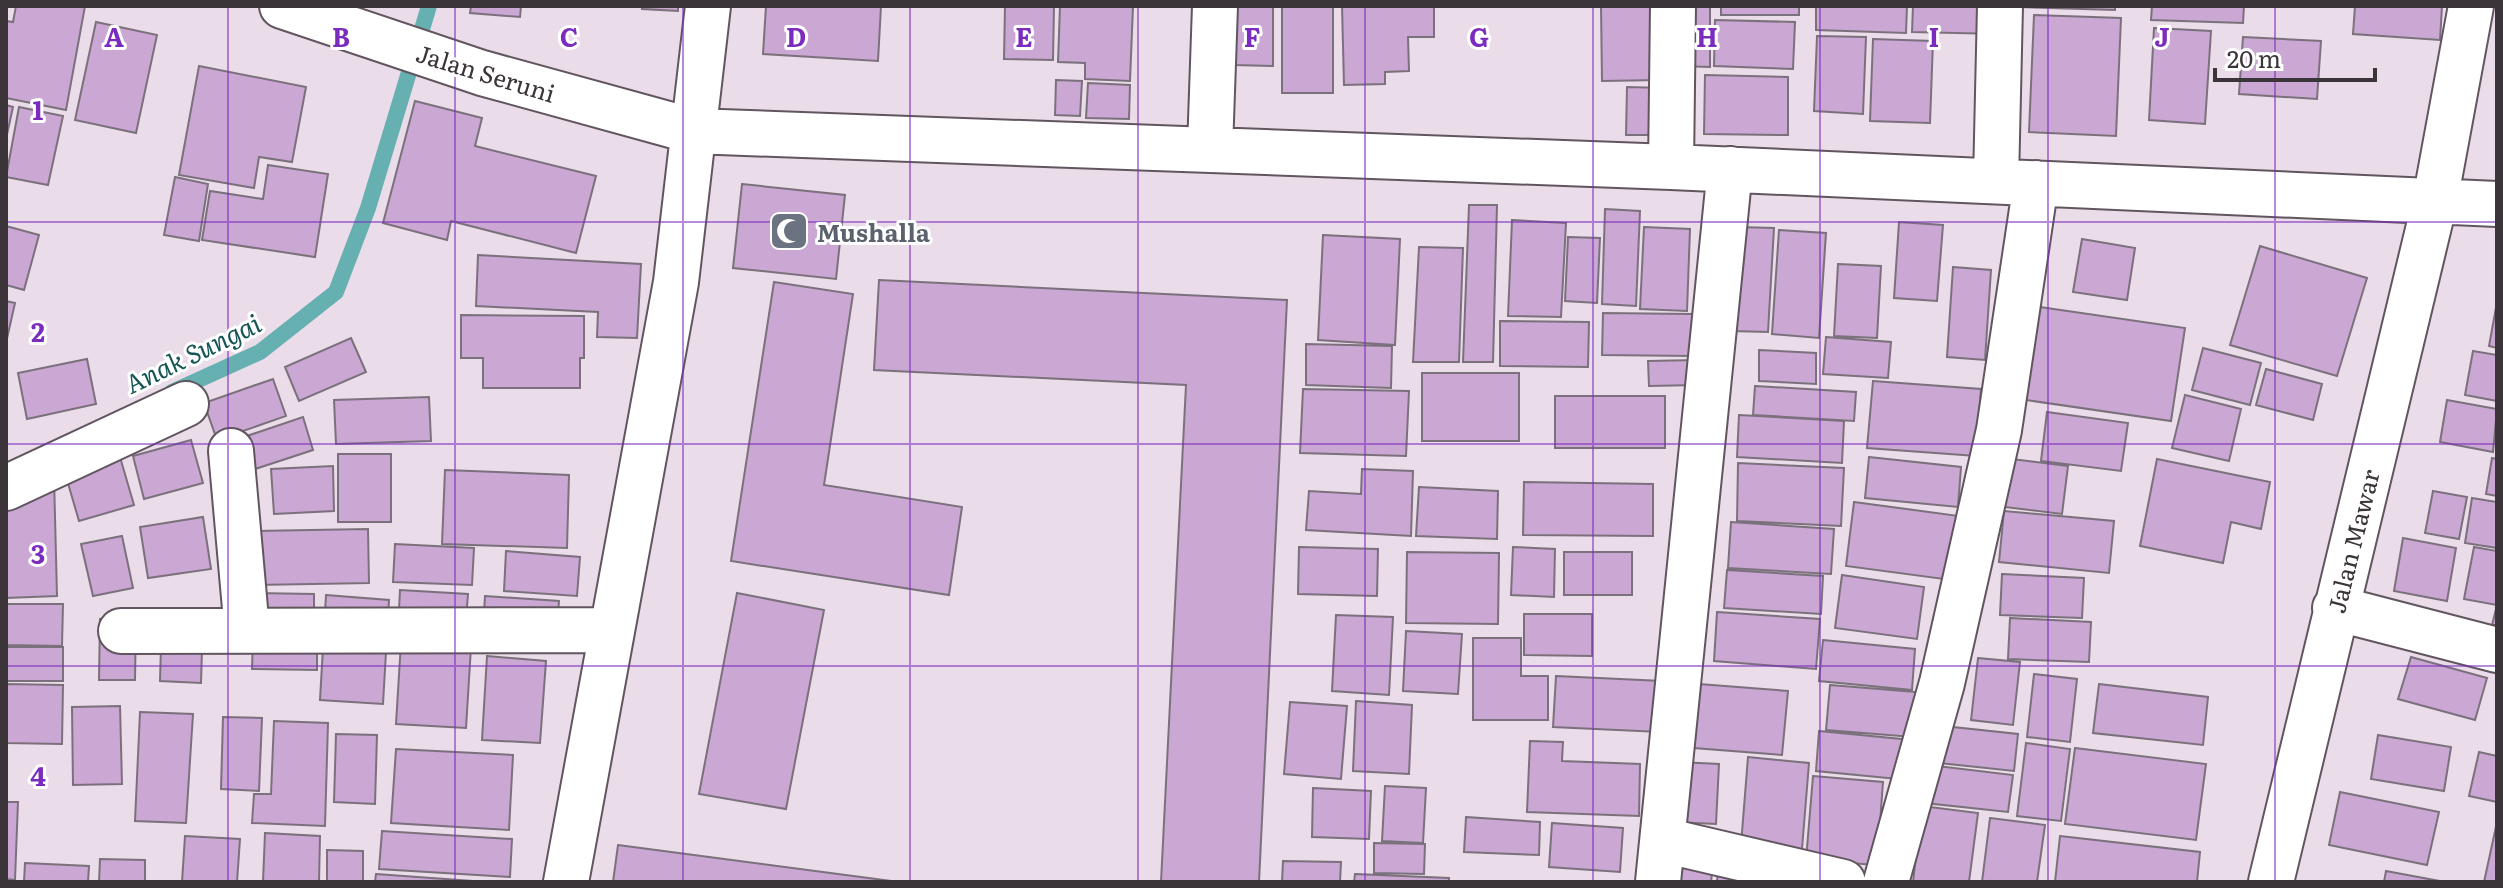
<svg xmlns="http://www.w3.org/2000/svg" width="2503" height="888" font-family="Literata,serif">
  <rect width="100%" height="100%" fill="#eadce8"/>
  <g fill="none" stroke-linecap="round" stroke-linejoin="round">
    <!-- stream -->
    <path stroke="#66b0b1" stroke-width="16" d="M172 392 260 352 336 292 368 208 429 6"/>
  </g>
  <!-- building -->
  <path fill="#cba7d3" stroke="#7b717d" stroke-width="2" d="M16 6H85L66 110 6 98V21L13 22Z
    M471 6H521L520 17 470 13Z
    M642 6H678V11L642 9Z
    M766 6H881L878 61 763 54Z
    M1005 6H1054L1053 60 1004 59Z
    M1060 6H1133L1130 81 1085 79V63L1058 62Z
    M1234 6H1273V66L1234 65Z
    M1282 6H1333V93H1282Z
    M1342 6H1434V37H1408L1409 71 1385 72V84L1344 85Z
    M1601 6H1661V80L1602 81Z
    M1680 6H1710V67L1680 66Z
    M1721 6H1799V15H1721Z
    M1816 6H1907L1906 33 1816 30Z
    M1913 6H2000V34L1912 32Z
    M2020 6H2115V10L2020 7Z
    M2152 6H2244L2243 23 2151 20Z
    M2355 6H2442L2440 40 2353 34Z
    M2034 15 2121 18 2116 136 2029 132Z
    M1715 20 1795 22 1793 69 1714 66Z
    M96 22 157 35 136 133 75 120Z
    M2154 28 2211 31 2205 124 2149 120Z
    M1817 36 1866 37 1863 114 1814 111Z
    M2243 37 2321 41 2317 99 2239 94Z
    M1873 39 1933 41 1930 123 1870 121Z
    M199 66 306 87 292 162 259 157 254 188 179 175Z
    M1705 75 1788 77V135L1704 134Z
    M1056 80 1082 81 1080 116 1055 115Z
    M1088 83 1130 85 1129 119 1086 118Z
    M1627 87 1666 88 1665 135H1626Z
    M415 101 482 118 475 146 596 176 576 253 451 221 447 240 383 223Z
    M6 105 13 107 6 139Z
    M19 107 63 116 48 185 6 177Z
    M268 165 328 174 315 257 202 240 210 191 263 199Z
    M175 177 208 184 199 241 164 235Z
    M742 184 845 195 836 279 733 268Z
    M1469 205H1497L1493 362H1463Z
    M1605 209 1640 211 1636 306 1602 304Z
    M1512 220 1566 223 1561 317 1508 316Z
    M1899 222 1943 225 1937 301 1894 298Z
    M6 226 39 235 24 290 6 285Z
    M1644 227 1690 229 1687 311 1640 309Z
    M1738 227 1774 228 1768 332 1731 331Z
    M1779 230 1826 233 1819 338 1772 334Z
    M1323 235 1400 239 1395 345 1318 340Z
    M1568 237 1600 238 1597 303 1565 301Z
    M2082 239 2135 248 2127 300 2073 292Z
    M2260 246 2367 278 2337 376 2230 345Z
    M1419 247 1463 248 1459 362H1413Z
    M478 255 641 264 637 338 597 337 598 312 476 306Z
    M1838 264 1881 266 1877 338 1834 336Z
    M1953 267 1991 270 1985 360 1947 357Z
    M879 280 1287 300 1259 882H1161L1186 385 874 370Z
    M774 282 853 294 824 485 962 507 949 595 731 561Z
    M6 301 15 303 6 343Z
    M2497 302V348L2489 346Z
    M2040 307 2185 328 2171 421 2026 400Z
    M1603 313 1692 314V356L1602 355Z
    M461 315 584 316V358H580V388H483V358H461Z
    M1500 321 1589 322 1588 367 1500 366Z
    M1826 337 1891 342 1888 378 1823 374Z
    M351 338 366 372 299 401 285 367Z
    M1306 344 1392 346 1391 388 1306 385Z
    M2203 348 2261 363 2250 405 2192 390Z
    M1759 350 1816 353V384L1759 381Z
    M2473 351 2497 355V401L2465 395Z
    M87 359 96 404 27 419 18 373Z
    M1697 360V385L1649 386 1648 361Z
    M2266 369 2322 384 2313 420 2256 405Z
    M1422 373H1519V441H1422Z
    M273 379 286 416 217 440 204 403Z
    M1873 381 1981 389 1976 456 1867 448Z
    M1755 386 1856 392 1854 421 1753 415Z
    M1303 389 1409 391 1406 456 1300 453Z
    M2185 395 2241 409 2229 461 2172 448Z
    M1555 396H1665V448H1555Z
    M429 397 431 441 336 444 334 400Z
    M2447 400 2497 409 2493 452 2440 442Z
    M2047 412 2128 423 2121 471 2041 461Z
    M1739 415 1844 421 1842 463 1737 457Z
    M303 417 313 450 249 471 238 439Z
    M191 440 203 483 144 499 133 456Z
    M338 454H391V522H338Z
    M1987 456 2068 466 2062 514 1980 504Z
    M120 457 134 505 79 521 65 473Z
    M1869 457 1961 467 1958 507 1865 498Z
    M2492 458 2497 459V496L2486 494Z
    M2157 459 2270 482 2261 529 2231 522 2223 563 2140 546Z
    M1738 463 1844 468 1841 526 1737 521Z
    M333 466 334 511 274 514 271 469Z
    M1362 469 1413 471 1411 536 1306 530 1309 491 1361 494Z
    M445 470 569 475 567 548 442 544Z
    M54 477 57 596 6 598V500Z
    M1524 482 1653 484V536L1523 535Z
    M1419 487 1498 491 1497 539 1416 536Z
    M2433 491 2467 497 2459 539 2425 533Z
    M2472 498 2497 502V548L2465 543Z
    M1854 502 1959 516 1951 580 1846 566Z
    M2004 511 2114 521 2109 573 1999 562Z
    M203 517 211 569 148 578 140 527Z
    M1731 522 1834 529 1831 574 1728 568Z
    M368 529 369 583 255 585 254 531Z
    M122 536 133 588 93 596 81 544Z
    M2403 538 2456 548 2447 601 2394 591Z
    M395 544 474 548 472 585 393 582Z
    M1299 547 1378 549 1377 596 1298 594Z
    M1513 547 1555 549 1554 597 1511 595Z
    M2474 547 2497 551V625H2492L2497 605 2464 599Z
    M506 551 580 557 577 596 504 591Z
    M1407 552 1499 553 1498 624 1406 623Z
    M1564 552H1632V595H1564Z
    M1727 570 1823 576 1821 614 1724 608Z
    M2002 574 2084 578 2082 618 2000 615Z
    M1842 575 1924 587 1917 639 1835 628Z
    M400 590 468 594 465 632 398 629Z
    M248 593 314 594V632L248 630Z
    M737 593 824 610 786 809 699 794Z
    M326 595 389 600 383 704 320 700Z
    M485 596 559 601 555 651 482 647Z
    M6 604H63L62 646 6 645Z
    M1717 612 1820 619 1816 669 1714 661Z
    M162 613 203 614 201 683 160 681Z
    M1524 614H1592V656L1524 655Z
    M1336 615 1393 617 1389 695 1332 691Z
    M2010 618 2091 622 2089 662 2008 659Z
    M100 619 136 620 135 680H99Z
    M1406 631 1462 634 1458 694 1403 691Z
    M1473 638H1521V676H1548V720H1473Z
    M253 639 317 640V670L252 669Z
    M1823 640 1915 649 1912 690 1819 681Z
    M401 642 471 647 466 728 396 724Z
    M6 647H63V681H6Z
    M487 656 546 661 540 743 482 740Z
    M2411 657 2487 678 2475 720 2398 699Z
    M1978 658 2020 662 2013 725 1971 720Z
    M2034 674 2077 679 2070 742 2027 737Z
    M1556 676 1662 681 1660 732 1553 727Z
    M6 684 63 685 62 744 6 743Z
    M1699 684 1788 691 1782 755 1694 748Z
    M2099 684 2208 697 2203 745 2093 733Z
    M1830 685 1916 692 1913 737 1826 730Z
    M1356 701 1412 705 1409 774 1353 771Z
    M1290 702 1347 706 1341 779 1284 774Z
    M120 706 122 784 73 785 72 707Z
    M140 712 193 714 186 823 135 821Z
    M223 717 262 718 259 791 221 789Z
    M274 721 328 723 325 826 252 823 254 794H271Z
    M1934 725 2018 734 2014 771 1930 762Z
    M1819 731 1912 740 1908 780 1816 771Z
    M336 734 377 735 375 804 334 802Z
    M2378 735 2451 747 2444 791 2371 779Z
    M1530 741 1563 742 1562 761 1640 764 1639 816 1527 812Z
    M2026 743 2070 749 2061 821 2017 816Z
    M2075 748 2206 764 2196 840 2065 824Z
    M396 749 513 755 509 830 391 823Z
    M2479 752 2497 756V802L2469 796Z
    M1748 757 1809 763 1802 849 1741 845Z
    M1679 762 1719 764 1716 824 1675 822Z
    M1929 765 2013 775 2008 812 1925 803Z
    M1813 776 1883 782 1877 865 1806 860Z
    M1385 786 1426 788 1423 843 1382 841Z
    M1313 788 1371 791 1369 839 1312 837Z
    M2340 792 2439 812 2427 865 2329 845Z
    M6 802H18L15 880 6 879Z
    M1922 806 1978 813 1969 882H1913Z
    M1466 817 1540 822 1539 855 1464 852Z
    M1990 818 2045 825 2037 882H1982Z
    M2497 822V882H2484Z
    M1552 823 1623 828 1620 872 1549 867Z
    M382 831 512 839 510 877 379 869Z
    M265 833 320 836 319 882H263Z
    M185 836 240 839 237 882H182Z
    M2060 836 2200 852 2197 882H2055Z
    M1374 843 1425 844 1424 874 1374 873Z
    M618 845 899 882H613Z
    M327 850 363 851V882H327Z
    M100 859 145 860V882H99Z
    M1668 859 1713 864 1711 882H1666Z
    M1283 861 1341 862 1340 882H1282Z
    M25 863 89 866 88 882H24Z
    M1718 871 1787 882H1717Z
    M2386 871 2445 882H2384Z
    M376 874 487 882H375Z
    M1355 874 1449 878V882H1354Z"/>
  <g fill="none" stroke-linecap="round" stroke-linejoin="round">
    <!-- minor casing -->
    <g stroke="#615660" stroke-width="48">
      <path id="minor" d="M282 6 482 73 693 131 1671 167 2497 204
        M1210 149 1215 6
        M1671 167 1673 6
        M1996 181 2000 6
        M231 451 247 631
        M6 488 186 404
        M2335 608 2497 650
        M121 631 612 630
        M1663 840 1843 882
        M566 882 676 282 708 6
        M1658 882 1730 169
        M1886 882 1942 683 1999 430 2036 183
        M2271 882 2435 201 2471 6"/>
    </g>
    <!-- minor -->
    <use href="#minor" stroke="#fff" stroke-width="44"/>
  </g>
  <!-- grid -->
  <path fill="none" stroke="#7b2cbf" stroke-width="2" stroke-opacity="0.55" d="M228 6V882M455 6V882M683 6V882M910 6V882M1138 6V882M1365 6V882M1593 6V882M1820 6V882M2048 6V882M2275 6V882M6 222H2497M6 444H2497M6 666H2497"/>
  <!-- icons -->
  <defs>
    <g id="mosque-square" transform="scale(2)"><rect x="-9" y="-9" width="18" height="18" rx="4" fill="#6b7280" stroke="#fff"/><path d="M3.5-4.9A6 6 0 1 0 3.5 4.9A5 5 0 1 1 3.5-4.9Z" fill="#fff"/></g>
  </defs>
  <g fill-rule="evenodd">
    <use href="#mosque-square" x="789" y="231"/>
  </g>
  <g text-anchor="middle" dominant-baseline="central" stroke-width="6" stroke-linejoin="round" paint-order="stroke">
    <!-- street labels -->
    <g font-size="24" fill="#3b353a" stroke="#fff">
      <text transform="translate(486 72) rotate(17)">Jalan Seruni</text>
      <text transform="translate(2352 541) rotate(-76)">Jalan Mawar</text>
    </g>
    <!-- worship labels -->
    <g font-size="24" font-weight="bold" fill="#5b616d" stroke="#fff" text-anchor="start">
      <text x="817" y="231">Mushalla</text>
    </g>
    <!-- water labels -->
    <g font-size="26" font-style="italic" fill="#165657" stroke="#fff">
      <text transform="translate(192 352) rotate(-26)">Anak Sungai</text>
    </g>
  </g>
  <g font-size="26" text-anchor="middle" font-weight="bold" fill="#7b2cbf" stroke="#fff" stroke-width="6" stroke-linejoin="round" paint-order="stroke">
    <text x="114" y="47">A</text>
    <text x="341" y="47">B</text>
    <text x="569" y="47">C</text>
    <text x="796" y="47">D</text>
    <text x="1024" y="47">E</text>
    <text x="1252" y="47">F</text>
    <text x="1479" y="47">G</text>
    <text x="1707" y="47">H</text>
    <text x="1934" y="47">I</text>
    <text x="2162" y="47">J</text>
    <text x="38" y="120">1</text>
    <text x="38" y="342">2</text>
    <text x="38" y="564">3</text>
    <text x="38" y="786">4</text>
  </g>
  <!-- border -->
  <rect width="2503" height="888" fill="none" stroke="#3b353a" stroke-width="16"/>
  <!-- scale -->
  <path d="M2215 68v12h160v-12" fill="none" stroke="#3b353a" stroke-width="4"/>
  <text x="2227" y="68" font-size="24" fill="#3b353a" stroke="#ffffff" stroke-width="6" paint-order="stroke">20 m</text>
</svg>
